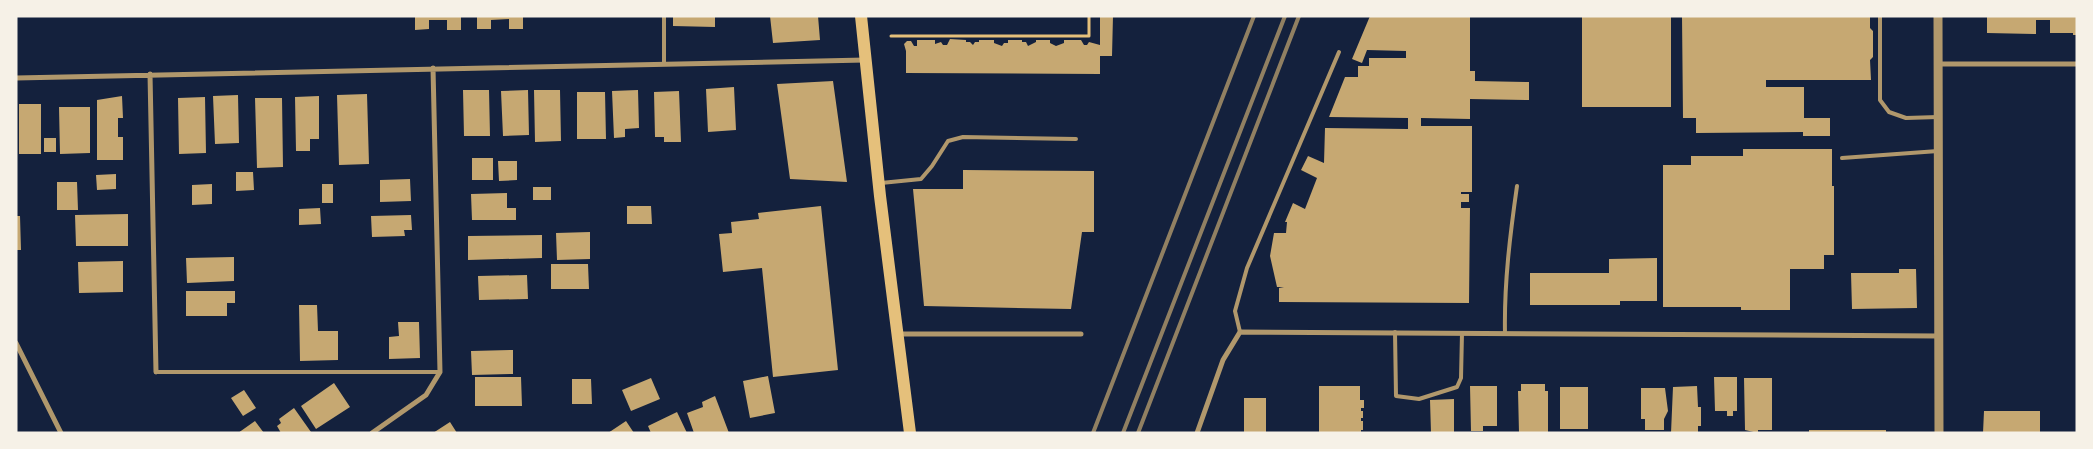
<svg xmlns="http://www.w3.org/2000/svg" width="2093" height="449" font-family="Karla,sans-serif">
  <rect width="100%" height="100%" fill="#14213d"/>
  <!-- building -->
  <path fill="#c6a872" d="M415 16H461V30H447V20H429V29L415 30Z
    M477 16H523V29H509V19L491 20V29H477Z
    M673 16H715V27L673 26Z
    M770 16H818L820 40 773 43Z
    M1100 16H1113L1112 56H1100V74L906 73V51L904 44 907 41H911L914 46H917V40H935V44L941 42 943 45H947L950 39 966 40V42H970L973 45 975 42H979V40H994V43L1002 46 1004 43H1008V40H1022V42H1026L1028 46 1036 42V40H1050V43L1056 46 1064 43V40H1081L1084 45H1087L1089 42 1100 45Z
    M1370 16H1470V71H1475V81L1529 82V100L1470 99V119L1421 118V126H1472V192H1461V194H1469V202H1461V208H1470L1469 303 1279 302V288L1284 287H1277L1270 256 1274 233H1286L1287 222H1285L1293 203 1305 209 1317 178 1301 170 1308 156 1324 163 1325 128 1408 129V118L1329 117 1345 77H1358V66H1369V58H1406V51L1367 50 1362 63 1352 59Z
    M1582 16H1671V107H1582Z
    M1682 16H1870V28L1873 31V57L1870 60 1871 80H1766V87H1804V118H1830V136H1803V132L1696 133V118H1683Z
    M1987 16H2077V35H2073V33H2050V20H2036V34L1987 33Z
    M833 81 847 182 790 179 777 84Z
    M734 87 736 130 708 132 706 89Z
    M463 90H489L490 136H464Z
    M528 90 529 135 503 136 501 91Z
    M534 90H560L561 141 535 142Z
    M638 90 639 128 625 129V137L614 138 612 91Z
    M679 91 681 142H664V137H655L654 92Z
    M577 92H605L606 139H577Z
    M367 94 369 164 339 165 337 95Z
    M238 95 239 143 215 144 213 96Z
    M122 96 123 118H118V137H123V160H97V100Z
    M319 96V139H310V151H296L295 97Z
    M205 97 206 153 179 154 178 98Z
    M255 98H282L283 167 257 168Z
    M19 104H41V154H19Z
    M59 107H90V153L60 154Z
    M44 138H56V152H44Z
    M1743 149H1832V186H1834V255H1824V269H1790V310H1741V307H1663V165H1691V156H1743Z
    M472 158H493V180H472Z
    M498 161H517V180L499 181Z
    M963 170 1094 171V232H1082L1071 309 924 306 913 189H963Z
    M236 172H253L254 190 236 191Z
    M116 174V189L97 190 96 175Z
    M410 179 411 201 380 202V180Z
    M57 182H77L78 210H57Z
    M212 184V204L192 205V185Z
    M322 184H333V203H322Z
    M533 187H551V200H533Z
    M507 193V208H516V220H472L471 194Z
    M627 206H651L652 224H627Z
    M821 206 838 370 773 377 762 268 723 272 719 234 732 233 731 222 759 219 758 213Z
    M320 208 321 224 299 225V209Z
    M128 214V246H76L75 215Z
    M411 215 412 230H404L405 236 372 237 371 216Z
    M16 216H20L21 250H16Z
    M590 232V259L557 260 556 233Z
    M542 235V258L468 260V236Z
    M234 257V281L187 283 186 258Z
    M1657 258V301H1620V305H1530V273H1609V259Z
    M123 261V292L79 293 78 262Z
    M551 264H588L589 289H551Z
    M1899 269H1916L1917 308 1852 309 1851 273H1899Z
    M527 275 528 299 479 300 478 276Z
    M186 291H235V303H227V316H186Z
    M299 305H317L318 331H338V360L300 361Z
    M398 322H419L420 358 389 359V337L399 336Z
    M513 350V374L472 375 471 351Z
    M768 376 775 413 750 418 743 381Z
    M475 377H521L522 406H475Z
    M1714 377H1737V411H1733V416H1727V411H1715Z
    M651 378 660 399 631 411 622 390Z
    M1744 378H1772V430H1758V433L1745 430Z
    M572 379H591L592 404H572Z
    M334 383 350 407 316 429 301 406Z
    M1521 384H1545V391H1548V433H1519L1518 391H1521Z
    M1319 386H1360V400H1364V408H1361V411H1363V418H1361V421H1363V430H1361V433H1319Z
    M1470 386H1497V426H1483V431H1471Z
    M1697 386 1698 407H1701V426H1698V433H1671L1673 387Z
    M1560 387H1588V429H1560Z
    M1641 388H1665L1668 411 1664 419V430H1645V419H1641Z
    M244 390 256 408 243 416 231 398Z
    M715 396 729 433H694L687 413 703 407 702 402Z
    M1244 398H1266V433H1244Z
    M1454 399V433H1431L1430 400Z
    M294 408 311 432 310 433H281L277 426 281 423 279 419Z
    M1984 411H2040V433H1983Z
    M677 412 687 433H651L648 426Z
    M255 421 264 433H238Z
    M626 421 634 433H608Z
    M450 422 457 433H433Z
    M1809 430H1886V433H1809Z"/>
  <g fill="none" stroke-linecap="round" stroke-linejoin="round">
    <!-- path -->
    <path stroke="#e5c07b" stroke-width="3" d="M891 36H1089V16"/>
    <!-- service -->
    <path stroke="#b1986c" stroke-width="4" d="M1880 16V100L1889 112 1906 118 1938 117
      M664 64V16
      M1842 158 1938 151
      M881 183 921 179 932 166 948 141 963 137 1076 139
      M1240 332 1235 311 1247 268 1339 52
      M1395 332 1396 396 1419 399 1457 387 1461 378 1462 333
      M1505 333C1504 284 1510 235 1517 186
      M156 372H440"/>
    <!-- minor -->
    <path stroke="#b1986c" stroke-width="5" d="M1938 64H2077
      M150 74 156 372
      M16 78 865 60
      M898 334H1081
      M16 343 61 433
      M372 433 426 395 440 372 433 68
      M1197 433 1223 360 1240 332 1938 336"/>
    <!-- tertiary -->
    <path stroke="#b1986c" stroke-width="9" d="M1938 16 1939 433"/>
    <!-- primary -->
    <path stroke="#e5c07b" stroke-width="12" d="M861 16 880 196 910 433"/>
    <!-- rail -->
    <path stroke="#918062" stroke-width="4" d="M1093 433 1254 16
      M1123 433 1285 16
      M1138 433 1299 16"/>
  </g>
  <!-- border -->
  <rect width="2093" height="449" fill="none" stroke="#f6f1e7" stroke-width="35"/>
</svg>
